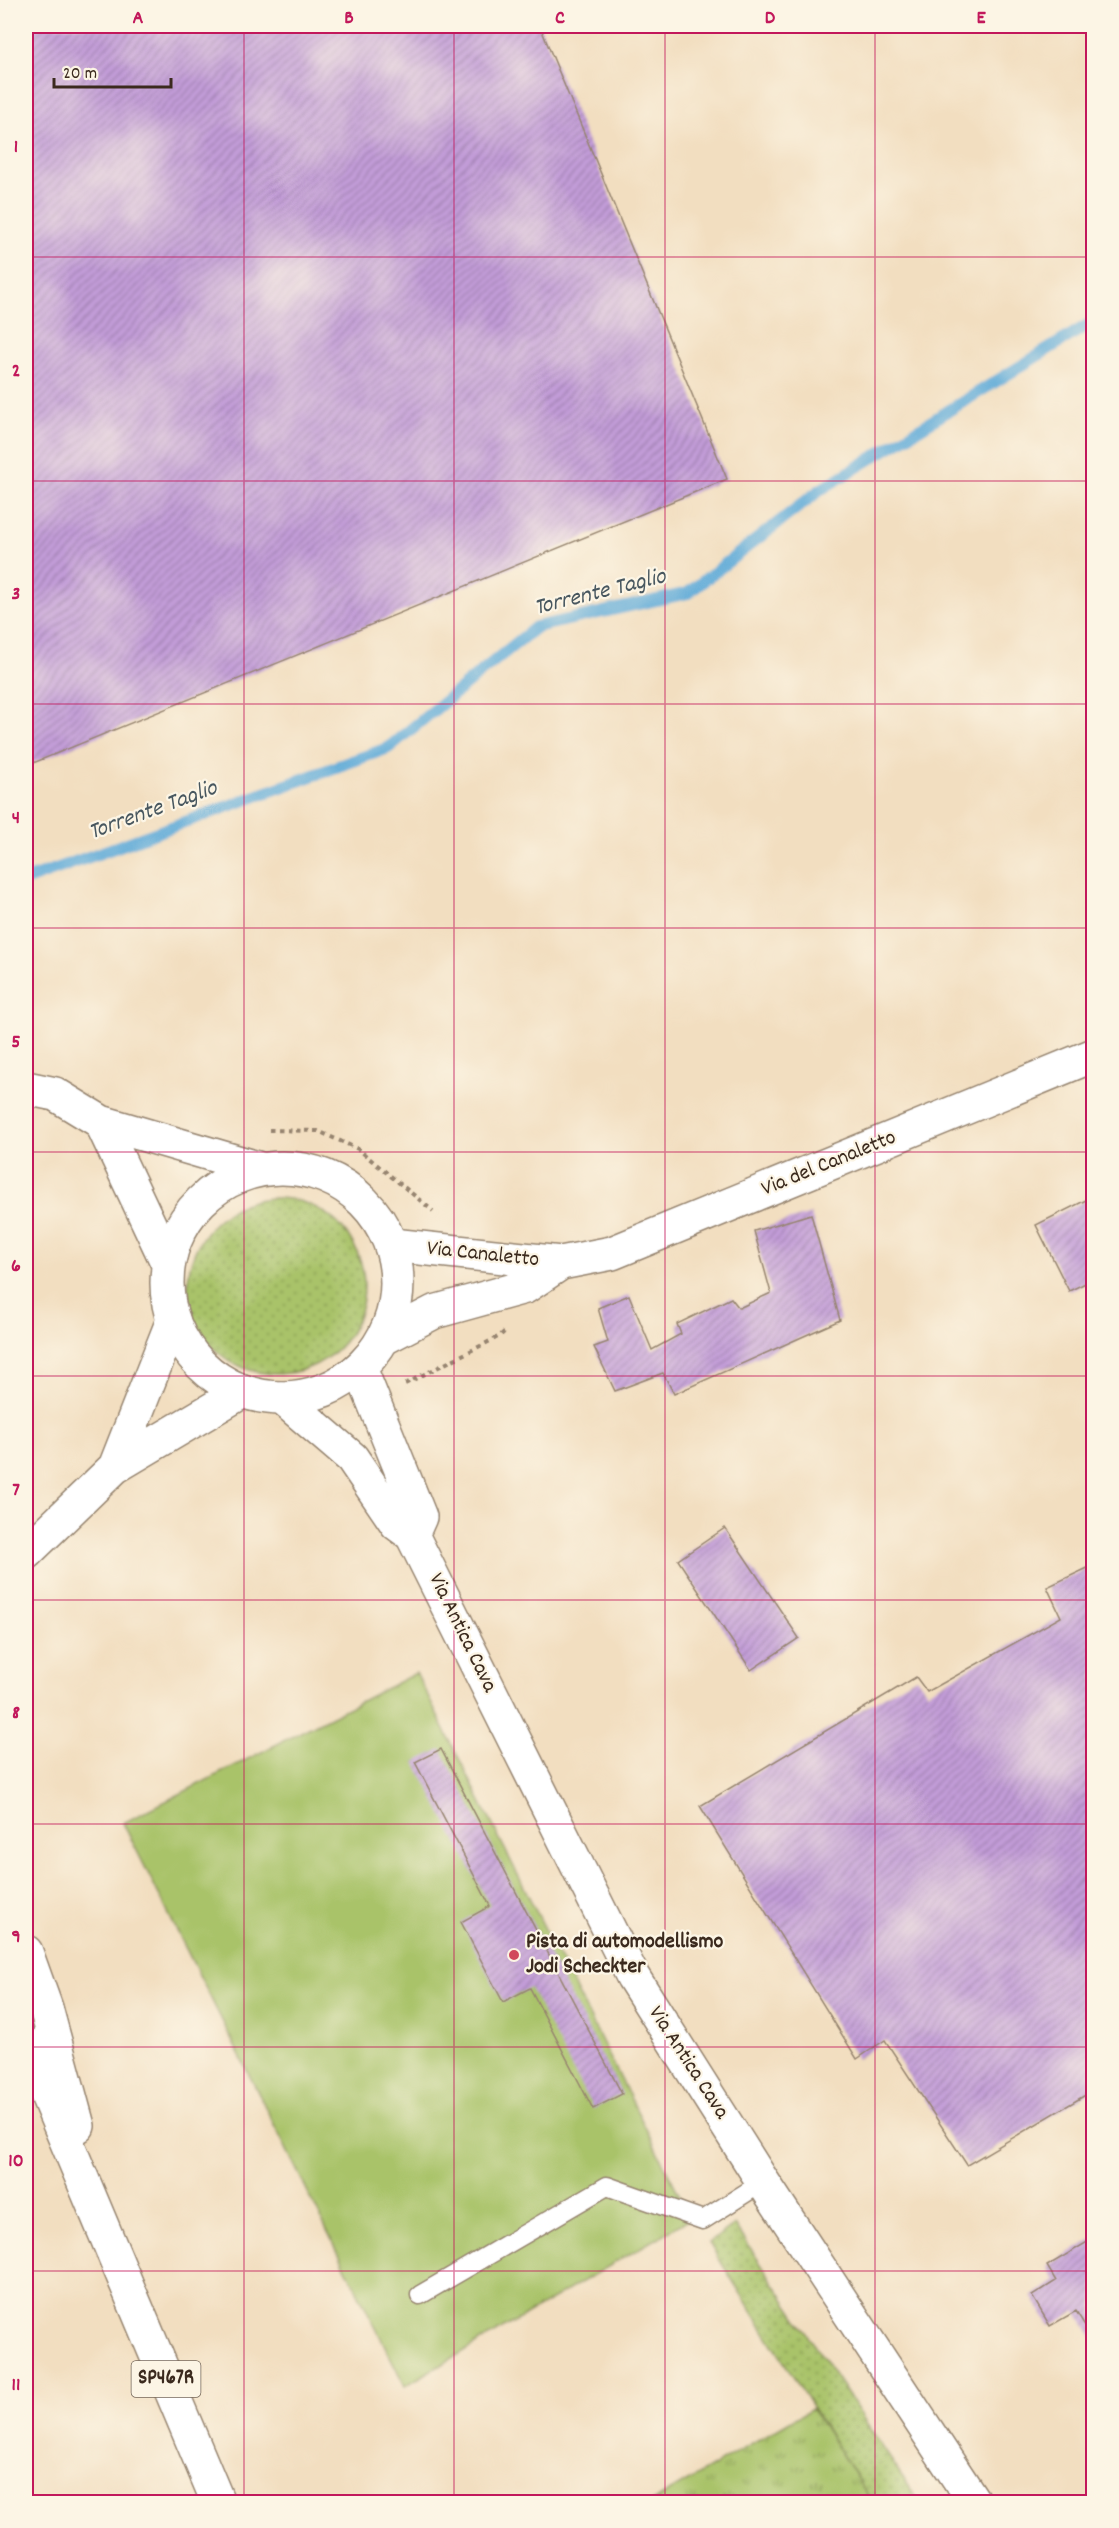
<svg xmlns="http://www.w3.org/2000/svg" width="1119" height="2528" font-family="Dekko,sans-serif">
  <defs>
    <pattern id="grass-dots" width="8" height="8" patternUnits="userSpaceOnUse" patternTransform="scale(1.5)"><rect width="8" height="8" fill="#a9c369"/><path d="M2 2h.1M6 6h.1" fill="none" stroke="#8b9f56" stroke-width="1.8" stroke-linecap="round"/></pattern>
    <pattern id="park-tufts" width="24" height="20" patternUnits="userSpaceOnUse" patternTransform="scale(1.5)"><rect width="24" height="20" fill="#a9c369"/><path d="M3 7l-1-3M5 7V3M7 7l1-3M15 17l-1-3M17 17v-4M19 17l1-3" fill="none" stroke="#8b9f56"/></pattern>
    <pattern id="building-hatch" width="6" height="6" patternUnits="userSpaceOnUse" patternTransform="scale(1.5)"><rect width="6" height="6" fill="#c29cd8"/><path d="M-1 1l2-2M0 6l6-6M5 7l2-2" fill="none" stroke="#9f7faf"/></pattern>
  </defs>
  <rect width="100%" height="100%" fill="#fcf5e5"/>
  <filter id="ink" filterUnits="userSpaceOnUse"><feTurbulence type="fractalNoise" baseFrequency=".0167" numOctaves="2"/><feDisplacementMap in="SourceGraphic" scale="12" xChannelSelector="R" yChannelSelector="G"/><feConvolveMatrix kernelMatrix="1 2 1 2 8 2 1 2 1" color-interpolation-filters="sRGB"/></filter>
  <filter id="wash" filterUnits="userSpaceOnUse"><feTurbulence type="fractalNoise" baseFrequency=".008" numOctaves="4" result="noise"/><feDisplacementMap in="SourceGraphic" scale="24" xChannelSelector="R" yChannelSelector="G"/><feGaussianBlur stdDeviation="1.35" result="paint"/><feColorMatrix in="noise" values="0 0 0 0 0 0 0 0 0 0 0 0 0 0 0 0 0 1.4 0 .05"/><feComposite in="paint" operator="in"/></filter>
  <g filter="url(#wash)">
    <rect width="100%" height="100%" fill="#f2dec0"/>
    <!-- grass -->
    <path fill="url(#grass-dots)" stroke="#727644" stroke-width="1.5" d="M188 1286a88 88 0 1 1 176 0a88 88 0 1 1-176 0Z
      M735 2225 919 2502H872L709 2243Z"/>
    <!-- park -->
    <path fill="url(#park-tufts)" stroke="#727644" stroke-width="1.5" d="M812 2408 872 2502H652Z"/>
    <!-- garden -->
    <path fill="#a9c369" stroke="#727644" stroke-width="1.5" d="M416 1673 691 2218 405 2386 123 1823Z"/>
    <g fill="none" stroke-linecap="round" stroke-linejoin="round">
      <!-- stream -->
      <path stroke="#60abd8" stroke-width="12" d="M26 880 388 748 536 627 688 593 820 490 1094 321"/>
    </g>
    <g id="blocks">
      <!-- building -->
      <path fill="url(#building-hatch)" d="M26 26H540L727 479 26 766Z
        M1094 1196V1279L1069 1291 1036 1225Z
        M811 1214 840 1320 674 1394 663 1373 615 1391 594 1347 608 1342 598 1308 629 1295 652 1350 681 1334 677 1324 731 1298 739 1308 771 1293 754 1231Z
        M725 1528 799 1638 751 1670 678 1560Z
        M1094 1565V2090L967 2165 885 2040 857 2059 700 1806 916 1677 927 1692 1061 1617 1047 1587Z
        M441 1749 622 2094 593 2109 530 1988 503 2002 461 1922 490 1906 415 1762Z
        M1094 2238V2340L1076 2311 1050 2326 1032 2296 1056 2281 1047 2266Z"/>
    </g>
  </g>
  <g filter="url(#ink)">
    <use href="#blocks" fill-opacity="0" stroke="#96846f" stroke-width="1.5"/>
    <g fill="none" stroke-linecap="round" stroke-linejoin="round">
      <!-- service casing -->
      <g stroke="#96846f" stroke-width="21">
        <path id="service" d="M420 2295 607 2186 703 2220 763 2182"/>
      </g>
      <!-- tertiary casing -->
      <g stroke="#96846f" stroke-width="36">
        <path id="tertiary" d="M392 1245 561 1263 612 1253 1094 1055
          M384 1338 434 1312 525 1287 561 1263
          M360 1368 420 1517 412 1535
          M282 1398 352 1458 397 1524 412 1535 633 1977 763 2182 974 2502"/>
      </g>
      <!-- secondary casing -->
      <g stroke="#96846f" stroke-width="36">
        <path id="secondary" d="M26 1088 55 1094 101 1122 261 1169
          M101 1122 168 1264
          M167 1283a115 115 0 1 1 230 0a115 115 0 1 1-230 0Z"/>
      </g>
      <!-- trunk casing -->
      <g stroke="#96846f" stroke-width="36">
        <path id="trunk" d="M115 1467 173 1320
          M26 1553 115 1467 243 1391
          M26 1952 46 2008 78 2126
          M26 2045 218 2502"/>
      </g>
      <!-- path -->
      <path stroke="#96846f" stroke-width="4" stroke-dasharray="4.5 4.5" stroke-linecap="butt" d="M269 1130 318 1131 358 1149 433 1211
        M405 1384 500 1336 504 1332"/>
      <!-- service -->
      <use href="#service" stroke="#fff" stroke-width="18"/>
      <!-- tertiary -->
      <use href="#tertiary" stroke="#fff" stroke-width="33"/>
      <!-- secondary -->
      <use href="#secondary" stroke="#fff" stroke-width="33"/>
      <!-- trunk -->
      <use href="#trunk" stroke="#fff" stroke-width="33"/>
    </g>
  </g>
  <!-- grid -->
  <path fill="none" stroke="#c2185b" stroke-width="1.5" stroke-opacity="0.55" d="M244 26V2502M454 26V2502M665 26V2502M875 26V2502M26 257H1094M26 481H1094M26 704H1094M26 928H1094M26 1152H1094M26 1376H1094M26 1600H1094M26 1824H1094M26 2047H1094M26 2271H1094"/>
  <!-- markers -->
  <circle fill="#d1495b" stroke="#fcf5e5" stroke-width="2" cx="514" cy="1955" r="6"/>
  <g text-anchor="middle" dominant-baseline="central" stroke-width="4.5" stroke-linejoin="round" paint-order="stroke">
    <!-- shield labels -->
    <rect fill="#fcf5e5" stroke="#75675a" stroke-width="1.5" x="131.5" y="2361" width="69" height="36" rx="4.5"/>
    <g font-size="21" font-weight="bold" fill="#3b2a1e">
      <text x="166" y="2379">SP467R</text>
    </g>
    <!-- street labels -->
    <g font-size="22" fill="#3b2a1e" stroke="#fcf5e5">
      <text transform="translate(829 1164) rotate(-22)">Via del Canaletto</text>
      <text transform="translate(483 1255) rotate(6)">Via Canaletto</text>
      <text transform="translate(462 1633) rotate(64)">Via Antica Cava</text>
      <text transform="translate(688 2063) rotate(57)">Via Antica Cava</text>
    </g>
    <!-- poi labels -->
    <g font-size="22" font-weight="bold" fill="#3b2a1e" stroke="#fcf5e5" text-anchor="start">
      <text x="526" y="1942">Pista di automodellismo<tspan x="526" dy="25">Jodi Scheckter</tspan></text>
    </g>
    <!-- water labels -->
    <g font-size="24" font-style="italic" fill="#48575f" stroke="#fcf5e5">
      <text transform="translate(600 593) rotate(-14)">Torrente Taglio</text>
      <text transform="translate(153 811) rotate(-20)">Torrente Taglio</text>
    </g>
  </g>
  <!-- margin -->
  <rect width="1119" height="2528" fill="none" stroke="#fcf5e5" stroke-width="66"/>
  <!-- scale -->
  <path d="M54 78v9h117v-9" fill="none" stroke="#3b2a1e" stroke-width="3"/>
  <text x="63" y="78" font-size="18" fill="#3b2a1e" stroke="#fcf5e5" stroke-width="4.5" paint-order="stroke">20 m</text>
  <rect x="33" y="33" width="1053" height="2462" fill="none" stroke="#c2185b" stroke-width="2"/>
  <g font-size="20" text-anchor="middle" font-weight="bold" fill="#c2185b">
    <text x="138" y="23">A</text>
    <text x="349" y="23">B</text>
    <text x="560" y="23">C</text>
    <text x="770" y="23">D</text>
    <text x="981" y="23">E</text>
    <text x="16" y="152">1</text>
    <text x="16" y="376">2</text>
    <text x="16" y="599">3</text>
    <text x="16" y="823">4</text>
    <text x="16" y="1047">5</text>
    <text x="16" y="1271">6</text>
    <text x="16" y="1495">7</text>
    <text x="16" y="1718">8</text>
    <text x="16" y="1942">9</text>
    <text x="16" y="2166">10</text>
    <text x="16" y="2390">11</text>
  </g>
</svg>
